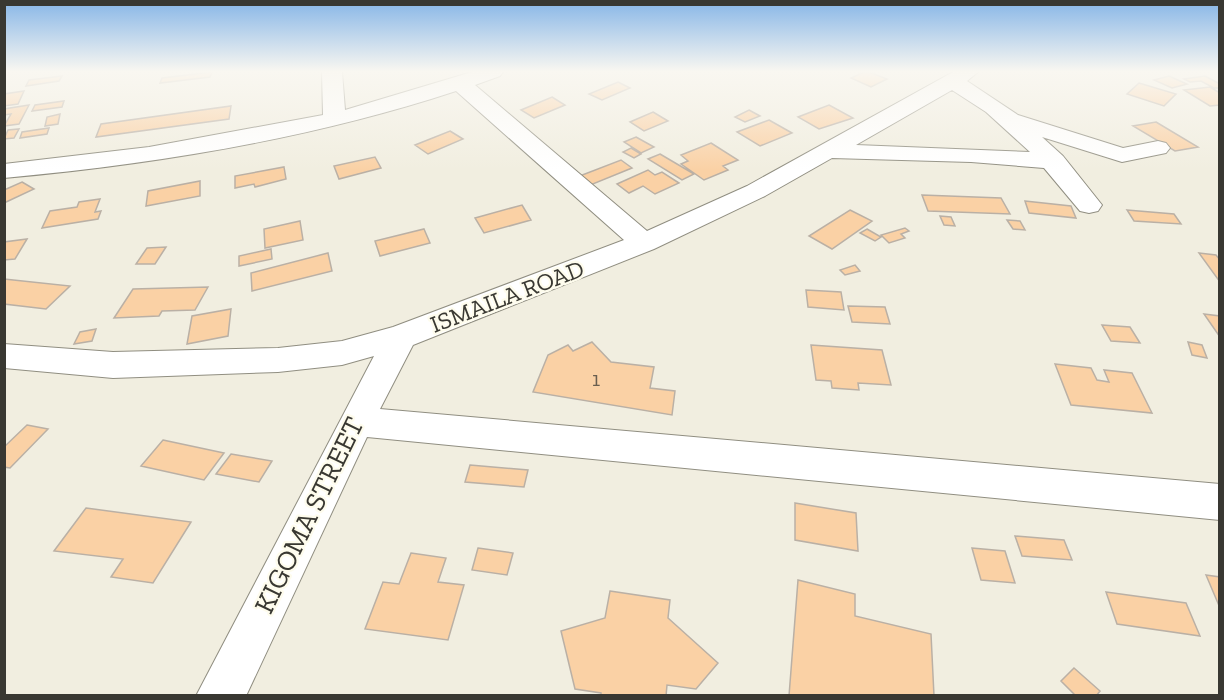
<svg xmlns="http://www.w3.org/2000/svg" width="1224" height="700" font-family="'Zilla Slab',serif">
  <rect width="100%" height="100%" fill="#f1eee0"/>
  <!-- building -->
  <path fill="#fad1a5" stroke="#bab0a5" stroke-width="1.5" d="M212 72 210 77 160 83 162 78Z
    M864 72H869L887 79 871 87 851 78Z
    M62 76 59 81 26 86 29 80Z
    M1169 76 1187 84 1172 88 1154 80Z
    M1205 76 1220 84V88H1214L1201 81 1190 82 1184 79Z
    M618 82 630 88 602 100 589 94Z
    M1139 83 1176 94 1164 106 1127 94Z
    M1210 87 1220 93V105L1210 106 1184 90Z
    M24 91 18 104 4 106V94Z
    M552 97 565 105 534 118 521 110Z
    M64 101 62 107 32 111 35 105Z
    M29 105 19 124 4 126 11 114 4 115V109Z
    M829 105 853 118 819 129 798 117Z
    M231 106 229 119 96 137 101 124Z
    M749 110 760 116 745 122 735 117Z
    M653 112 668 121 644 131 630 122Z
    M60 114 58 124 45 126 47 117Z
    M769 120 792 133 760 146 737 132Z
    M1156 122 1198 147 1175 151 1133 126Z
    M49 128 47 134 20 138 22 132Z
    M19 129 14 138 4 139 8 130Z
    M450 131 463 139 428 154 415 145Z
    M636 137 654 147 641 153 624 142Z
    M711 143 738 160 723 166 728 170 704 180 681 164 688 161 681 155Z
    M631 148 641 154 634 158 623 152Z
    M660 154 694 174 682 180 648 159Z
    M375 157 381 168 339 179 334 166Z
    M621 160 632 168 588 186 577 177Z
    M284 167 286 179 255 187 254 184 235 188V176Z
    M648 170 655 175 662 172 679 183 655 194 643 186 629 193 617 184Z
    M200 181V196L146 206 148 191Z
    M22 182 34 189 4 203V190Z
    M922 195 1001 198 1010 214 928 211Z
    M100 199 95 212 101 211 98 219 42 228 50 211 77 207 79 202Z
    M1025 201 1071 206 1076 218 1029 213Z
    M522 205 531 220 484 233 475 218Z
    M850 210 872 221 832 249 809 236Z
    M1127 210 1174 214 1181 224 1134 221Z
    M940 216 951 217 955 226 944 225Z
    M1007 220 1020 221 1025 230 1013 229Z
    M300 221 303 240 265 248 264 229Z
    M905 228 909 231 901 234 905 238 889 243 881 235Z
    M424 229 430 243 380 256 375 241Z
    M867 229 881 237 875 241 860 233Z
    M27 239 15 259 4 260V242Z
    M166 247 155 264H136L147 248Z
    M271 249 272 259 239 266V256Z
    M328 253 332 271 252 291 251 273Z
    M1199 253 1216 255 1220 260V282Z
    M855 265 860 271 845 275 840 270Z
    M4 279 70 286 46 309 4 304Z
    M208 287 195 310 162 311 159 316 114 318 133 289Z
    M806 290 841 292 844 310 808 307Z
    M848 306 885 307 890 324 852 322Z
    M231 309 228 336 187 344 192 316Z
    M1204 314 1220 316V337Z
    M1102 325 1130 327 1140 343 1111 341Z
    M96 329 92 341 74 344 80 332Z
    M592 342 611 362 654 367 650 388 675 391 672 415 533 392 548 355 568 345 573 351Z
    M1188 342 1202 345 1207 358 1192 355Z
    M811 345 882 350 891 385 858 383 859 390 832 388 831 381 816 380Z
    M1055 364 1091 368 1097 380 1109 382 1104 370 1132 373 1152 413 1071 405Z
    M27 425 48 429 10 468 4 467V447Z
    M163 440 224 453 204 480 141 466Z
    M231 454 272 461 259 482 216 474Z
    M470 465 528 470 524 487 465 482Z
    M795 503 856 513 858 551 795 540Z
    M86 508 191 522 153 583 111 577 123 559 54 551Z
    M1015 536 1064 540 1072 560 1022 556Z
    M478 548 513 553 507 575 472 570Z
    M972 548 1005 551 1015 583 981 580Z
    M411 553 446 558 438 582 464 585 448 640 365 629 383 582 399 584Z
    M1206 575 1220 577V608Z
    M798 580 855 594V616L931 634 934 696H789Z
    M610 591 670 600 668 618 718 663 696 689 667 685 666 696H601V693L575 689 561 631 605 618Z
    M1106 592 1186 603 1200 636 1117 624Z
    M1074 668 1100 691 1096 696H1076L1061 681Z"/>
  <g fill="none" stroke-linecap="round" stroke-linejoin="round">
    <!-- minor casing -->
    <g stroke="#908e81" stroke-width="2">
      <path id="minor" d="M322 72H342L345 110 472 72H503L500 76 475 85 647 231 747 186 953 72H978L967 81 1018 115 1123 148 1158 141 1166 143 1170 148 1166 153 1122 162 1042 137 1063 156 1102 205 1098 211 1089 213 1080 211 1044 168 971 162 832 158 765 196 654 249 413 345 380 409 1220 484V520L367 437 246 696H196L374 356 342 365 278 372 113 378 4 368V344L113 352 278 348 342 341 393 327 624 240 456 91C310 139 158 164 4 178V164L149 147 323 115ZM952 90 986 112 1030 152 856 145Z"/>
    </g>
    <!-- minor -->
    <use href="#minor" fill="#fff" fill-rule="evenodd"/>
  </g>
  <!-- sky -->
  <linearGradient id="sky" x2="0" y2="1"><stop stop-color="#87b6e7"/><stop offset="0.42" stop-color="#f9f7f1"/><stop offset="1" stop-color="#f9f7f1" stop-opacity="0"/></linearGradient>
  <rect width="1224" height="170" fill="url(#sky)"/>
  <g text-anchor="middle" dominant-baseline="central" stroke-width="4.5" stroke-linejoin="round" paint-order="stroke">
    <!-- number labels -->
    <g font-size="21" fill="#695e4f">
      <text x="596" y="378">1</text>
    </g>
    <!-- street labels -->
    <g font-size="24" fill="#393832" stroke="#fefced">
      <text transform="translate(507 296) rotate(-21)">ISMAILA ROAD</text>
    </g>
    <!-- near-street labels -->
    <g font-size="28" fill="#393832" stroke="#fefced">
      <text transform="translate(309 515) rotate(-64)">KIGOMA STREET</text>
    </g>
  </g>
  <!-- border -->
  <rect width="1224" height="700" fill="none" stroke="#393832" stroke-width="12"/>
</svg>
